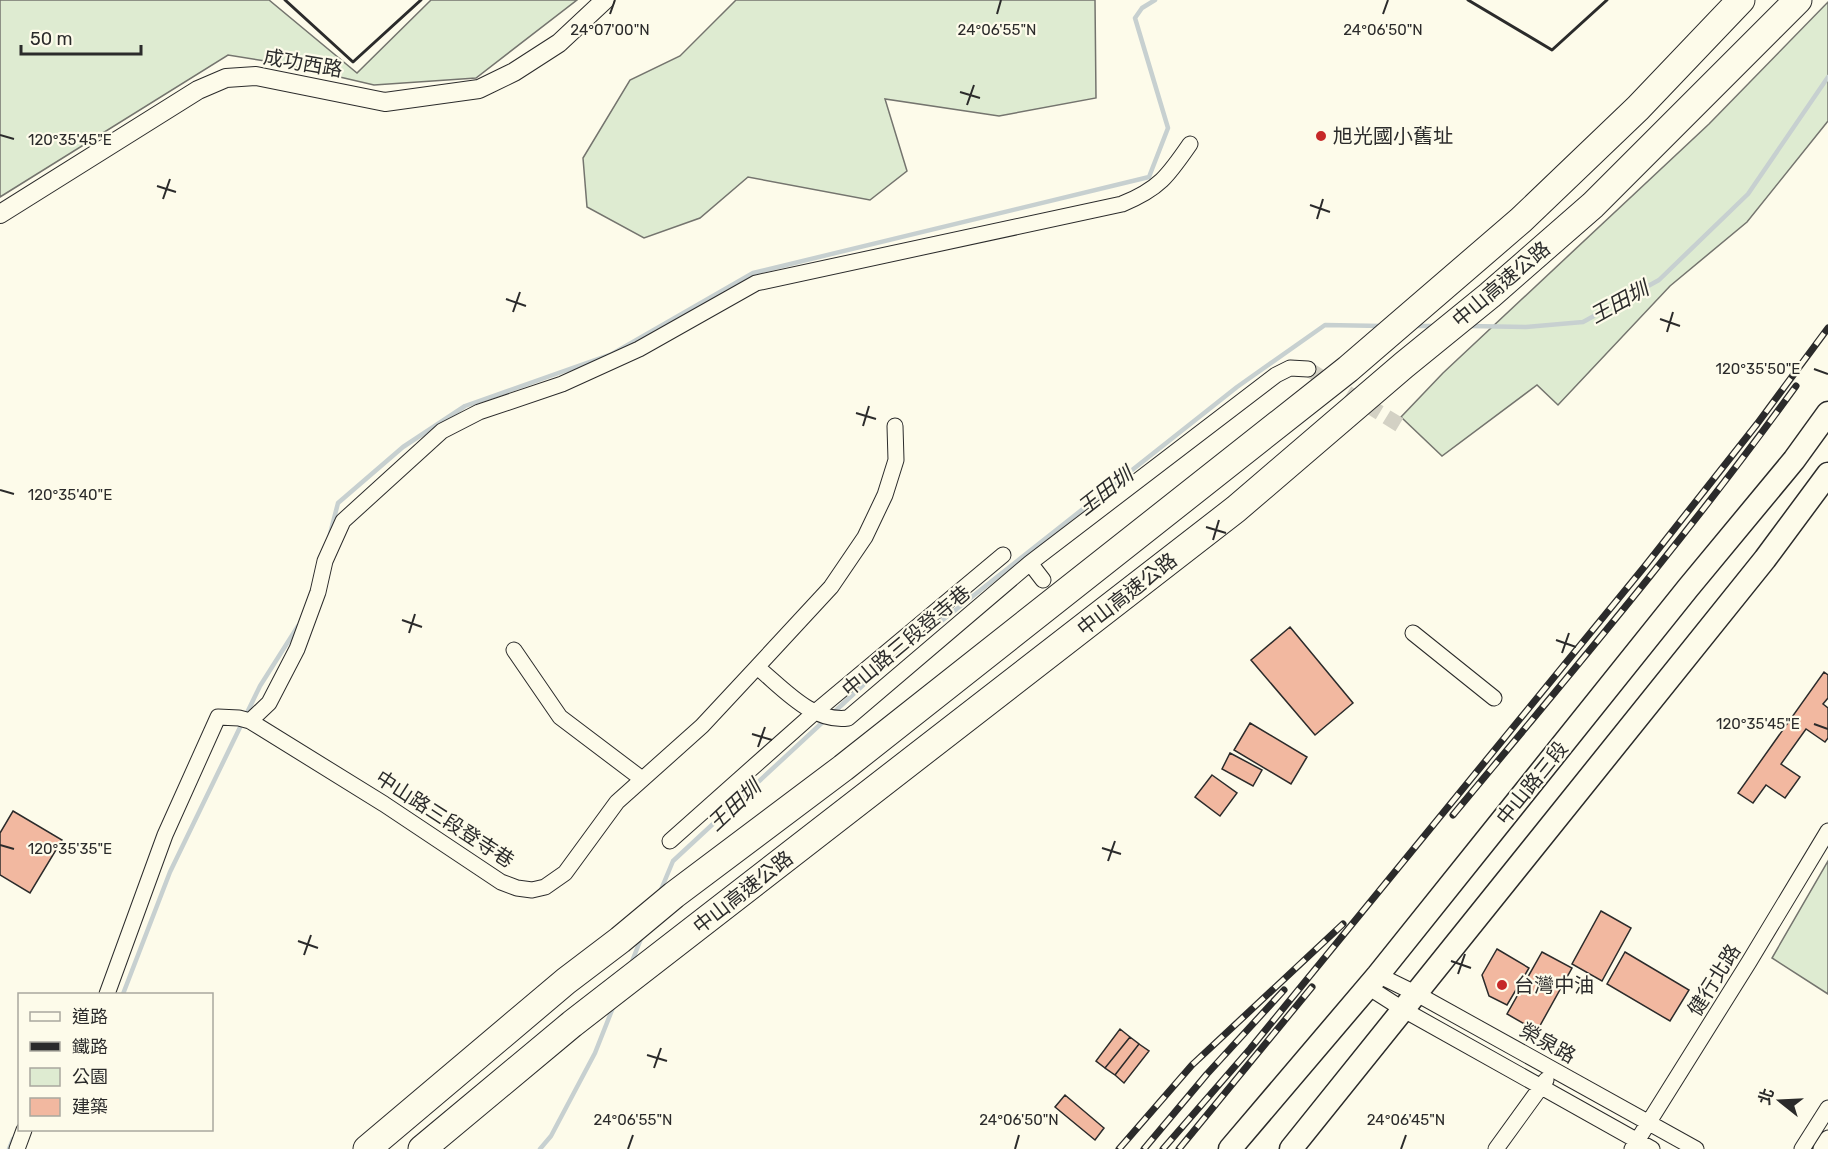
<svg xmlns="http://www.w3.org/2000/svg" width="1828" height="1149" font-family="Rubik,'Noto Sans TC',sans-serif">
  <rect width="100%" height="100%" fill="#fdfbea"/>
  <!-- green -->
  <path fill="#deebd1" stroke="#74746e" stroke-width="1.5" d="M0 0H269L357 73 431 0H577L476 78 374 85 284 64 228 55 0 197Z
    M736 0H1095L1096 98 999 116 885 99 907 171 870 200 748 177 700 218 644 238 587 207 583 158 630 80 680 56Z
    M1828 2V121L1747 222 1670 286 1558 405 1537 385 1442 456 1401 417 1443 373 1709 124Z
    M1828 861V994L1772 958Z"/>
  <g fill="none" stroke-linecap="round" stroke-linejoin="round">
    <!-- stream -->
    <path stroke="#c7d0d0" stroke-width="4.5" d="M1413 326H1434
      M1469 326 1526 327 1583 322 1659 280 1748 194 1828 77
      M330 534 338 503 403 447 465 406 612 354 753 273 1149 177 1168 128 1135 18 1142 8 1155 0
      M831 715 877 672 1237 387 1325 325 1383 326
      M660 892 673 861 825 720
      M631 964 642 936
      M123 994 170 872 260 686 298 626
      M9 1149 13 1139
      M540 1149 551 1136 595 1053 614 1005"/>
  </g>
  <!-- building -->
  <path fill="#f2b8a0" stroke="#2b2b2b" stroke-width="1.5" d="M1290 627 1353 703 1315 735 1251 660Z
    M1824 672 1828 675V698L1823 704 1828 708V738L1825 742 1806 729 1781 764 1800 777 1785 798 1766 785 1753 803 1738 793Z
    M1250 723 1307 757 1291 784 1234 750Z
    M1230 753 1262 770 1253 786 1222 769Z
    M1212 775 1237 793 1220 816 1195 797Z
    M13 811 62 840 30 893 0 875V833Z
    M1601 911 1631 928 1602 981 1572 964Z
    M1497 949 1529 968 1507 1005 1489 996 1482 975Z
    M1542 952 1572 968 1537 1031 1507 1014Z
    M1625 952 1689 990 1670 1021 1607 984Z
    M1120 1029 1130 1037 1105 1068 1096 1061Z
    M1130 1037 1139 1044 1115 1075 1105 1068Z
    M1139 1044 1149 1051 1124 1083 1115 1075Z
    M1065 1095 1104 1128 1095 1140 1055 1107Z"/>
  <g fill="none" stroke-linecap="round" stroke-linejoin="round">
    <!-- minor-tunnel -->
    <path stroke="#d3d1c4" stroke-width="15" stroke-dasharray="15 8" stroke-linecap="butt" d="M1308 369 1403 427"/>
    <!-- minor casing -->
    <g stroke="#2b2b2b" stroke-width="17">
      <path id="minor" d="M1030 563 1276 375 1290 368 1308 369
        M1413 633 1494 698
        M514 650 560 717 642 779
        M757 667 831 587 865 537 885 495 896 460 895 426
        M250 721 269 703 297 649 318 592 325 561 343 521 442 431 479 412 562 384 639 349 756 283 1122 204C1159 189 1168 176 1190 144
        M670 841 814 713 1003 555
        M1378 975 1417 994 1696 1149
        M1368 987 1404 1010 1652 1149
        M107 994 165 835 218 717 239 718 250 721 384 804 501 882 517 888 532 890 545 887 565 873 617 802 702 726 757 667C783 688 812 723 848 718L1030 563 1043 580
        M17 1149 24 1130
        M1496 1149 1546 1080
        M1632 1149 1749 962 1828 831
        M1802 1149 1828 1108
        M1821 1149 1828 1138"/>
    </g>
    <!-- tertiary casing -->
    <g stroke="#2b2b2b" stroke-width="20">
      <path id="tertiary" d="M0 214 198 90 226 78 256 76 385 102 479 89 514 72 559 43 605 0"/>
    </g>
    <!-- primary casing -->
    <g stroke="#2b2b2b" stroke-width="25">
      <path id="primary" d="M1230 1149 1378 975 1688 588 1794 460 1828 413
        M1291 1149 1765 559 1828 474"/>
    </g>
    <!-- motorway casing -->
    <g stroke="#2b2b2b" stroke-width="29">
      <path id="motorway" d="M367 1149 566 981 620 940 674 895 843 768 1348 369 1521 220 1638 108 1741 0
        M422 1149 572 1024 1236 509 1404 365 1490 295 1593 205 1798 0"/>
    </g>
    <!-- minor -->
    <use href="#minor" stroke="#fdfbea" stroke-width="15"/>
    <!-- tertiary -->
    <use href="#tertiary" stroke="#fdfbea" stroke-width="18"/>
    <!-- primary -->
    <use href="#primary" stroke="#fdfbea" stroke-width="22"/>
    <!-- motorway -->
    <use href="#motorway" stroke="#fdfbea" stroke-width="27"/>
    <!-- rail casing -->
    <g stroke="#2b2b2b" stroke-width="7">
      <path id="rail" d="M1453 815C1570 674 1689 534 1796 386
        M1119 1149 1192 1065 1343 924
        M1144 1149 1207 1074 1284 990
        M1163 1149 1250 1049 1645 566 1757 424 1828 328
        M1179 1149 1312 987"/>
    </g>
    <!-- rail -->
    <use href="#rail" stroke="#fdfbea" stroke-width="4.5" stroke-dasharray="14" stroke-linecap="butt"/>
    <!-- wall -->
    <path stroke="#2b2b2b" stroke-width="3" d="M285 0 353 62 421 0
      M1468 0 1552 50 1607 0"/>
  </g>
  <!-- ticks -->
  <path fill="none" stroke="#2b2b2b" stroke-width="2" d="M610 14 615 0M997 14 1001 0M1383 14 1388 0M960 92 980 98M967 105 974 85M0 135 14 139M157 186 176 192M163 199 170 179M1310 205 1330 212M1317 219 1323 199M506 299 526 306M513 312 520 292M1660 319 1680 326M1667 332 1673 312M1814 369 1828 374M856 413 876 419M863 426 869 406M0 490 14 494M1206 527 1226 533M1213 540 1219 520M402 620 422 627M409 633 415 614M1556 640 1576 647M1562 653 1569 633M1814 724 1828 729M752 734 772 740M758 747 765 727M0 845 14 849M1102 848 1121 854M1108 861 1115 841M298 941 318 948M304 955 311 935M1451 961 1471 968M1458 974 1465 954M647 1055 667 1061M654 1068 661 1048M628 1149 633 1135M1015 1149 1019 1135M1401 1149 1406 1135"/>
  <!-- markers -->
  <g fill="#c62828" stroke="#fdfbea" stroke-width="2">
    <circle cx="1321" cy="136" r="6"/>
    <circle cx="1502" cy="985" r="6"/>
  </g>
  <g text-anchor="middle" dominant-baseline="central" stroke-width="4.5" stroke-linejoin="round" paint-order="stroke">
    <!-- street labels -->
    <g font-size="20" fill="#2b2b2b" stroke="#fdfbea">
      <text transform="translate(303 63) rotate(10)">成功西路</text>
      <text transform="translate(1501 284) rotate(-40)">中山高速公路</text>
      <text transform="translate(1127 594) rotate(-38)">中山高速公路</text>
      <text transform="translate(906 641) rotate(-40)">中山路三段登寺巷</text>
      <text transform="translate(1532 783) rotate(-51)">中山路三段</text>
      <text transform="translate(445 819) rotate(33)">中山路三段登寺巷</text>
      <text transform="translate(743 892) rotate(-38)">中山高速公路</text>
      <text transform="translate(1714 980) rotate(-58)">健行北路</text>
      <text transform="translate(1548 1043) rotate(29)">榮泉路</text>
    </g>
    <!-- poi labels -->
    <g font-size="20" fill="#2b2b2b" stroke="#fdfbea" text-anchor="start">
      <text x="1333" y="136">旭光國小舊址</text>
      <text x="1514" y="985">台灣中油</text>
    </g>
    <!-- water labels -->
    <g font-size="21" font-style="italic" fill="#2b2b2b" stroke="#fdfbea">
      <text transform="translate(1619 302) rotate(-29)">王田圳</text>
      <text transform="translate(1105 491) rotate(-38)">王田圳</text>
      <text transform="translate(734 805) rotate(-43)">王田圳</text>
    </g>
  </g>
  <g font-size="15" text-anchor="middle" fill="#2b2b2b" stroke="#fdfbea" stroke-width="4.5" stroke-linejoin="round" paint-order="stroke">
    <text x="610" y="35">24°07'00"N</text>
    <text x="997" y="35">24°06'55"N</text>
    <text x="1383" y="35">24°06'50"N</text>
    <text x="70" y="145">120°35'45"E</text>
    <text x="1758" y="374">120°35'50"E</text>
    <text x="70" y="500">120°35'40"E</text>
    <text x="1758" y="729">120°35'45"E</text>
    <text x="70" y="854">120°35'35"E</text>
    <text x="633" y="1125">24°06'55"N</text>
    <text x="1019" y="1125">24°06'50"N</text>
    <text x="1406" y="1125">24°06'45"N</text>
  </g>
  <!-- legend -->
  <rect x="18" y="993" width="195" height="138" fill="#fdfbea" stroke="#a9a89e" stroke-width="1.5"/>
  <rect x="30" y="1012" width="30" height="9" fill="#fdfbea" stroke="#a9a89e" stroke-width="1.5"/>
  <text x="72" y="1023" font-size="18" fill="#2b2b2b">道路</text>
  <rect x="30" y="1042" width="30" height="9" fill="#2b2b2b" stroke="#a9a89e" stroke-width="1.5"/>
  <text x="72" y="1053" font-size="18" fill="#2b2b2b">鐵路</text>
  <rect x="30" y="1068" width="30" height="18" fill="#deebd1" stroke="#a9a89e" stroke-width="1.5"/>
  <text x="72" y="1083" font-size="18" fill="#2b2b2b">公園</text>
  <rect x="30" y="1098" width="30" height="18" fill="#f2b8a0" stroke="#a9a89e" stroke-width="1.5"/>
  <text x="72" y="1113" font-size="18" fill="#2b2b2b">建築</text>
  <!-- north arrow -->
  <g transform="translate(1780 1101) rotate(288)" stroke="#fdfbea" stroke-width="4.5" paint-order="stroke">
  <path d="M0-4.5L10 22L0 15L-10 22Z" fill="#2b2b2b"/>
  <text y="-9" font-size="16" font-weight="bold" text-anchor="middle" fill="#2b2b2b">北</text>
  </g>
  <!-- scale -->
  <path d="M21 45v9h120v-9" fill="none" stroke="#2b2b2b" stroke-width="3"/>
  <text x="30" y="45" font-size="18" fill="#2b2b2b" stroke="#fdfbea" stroke-width="4.5" paint-order="stroke">50 m</text>
</svg>
